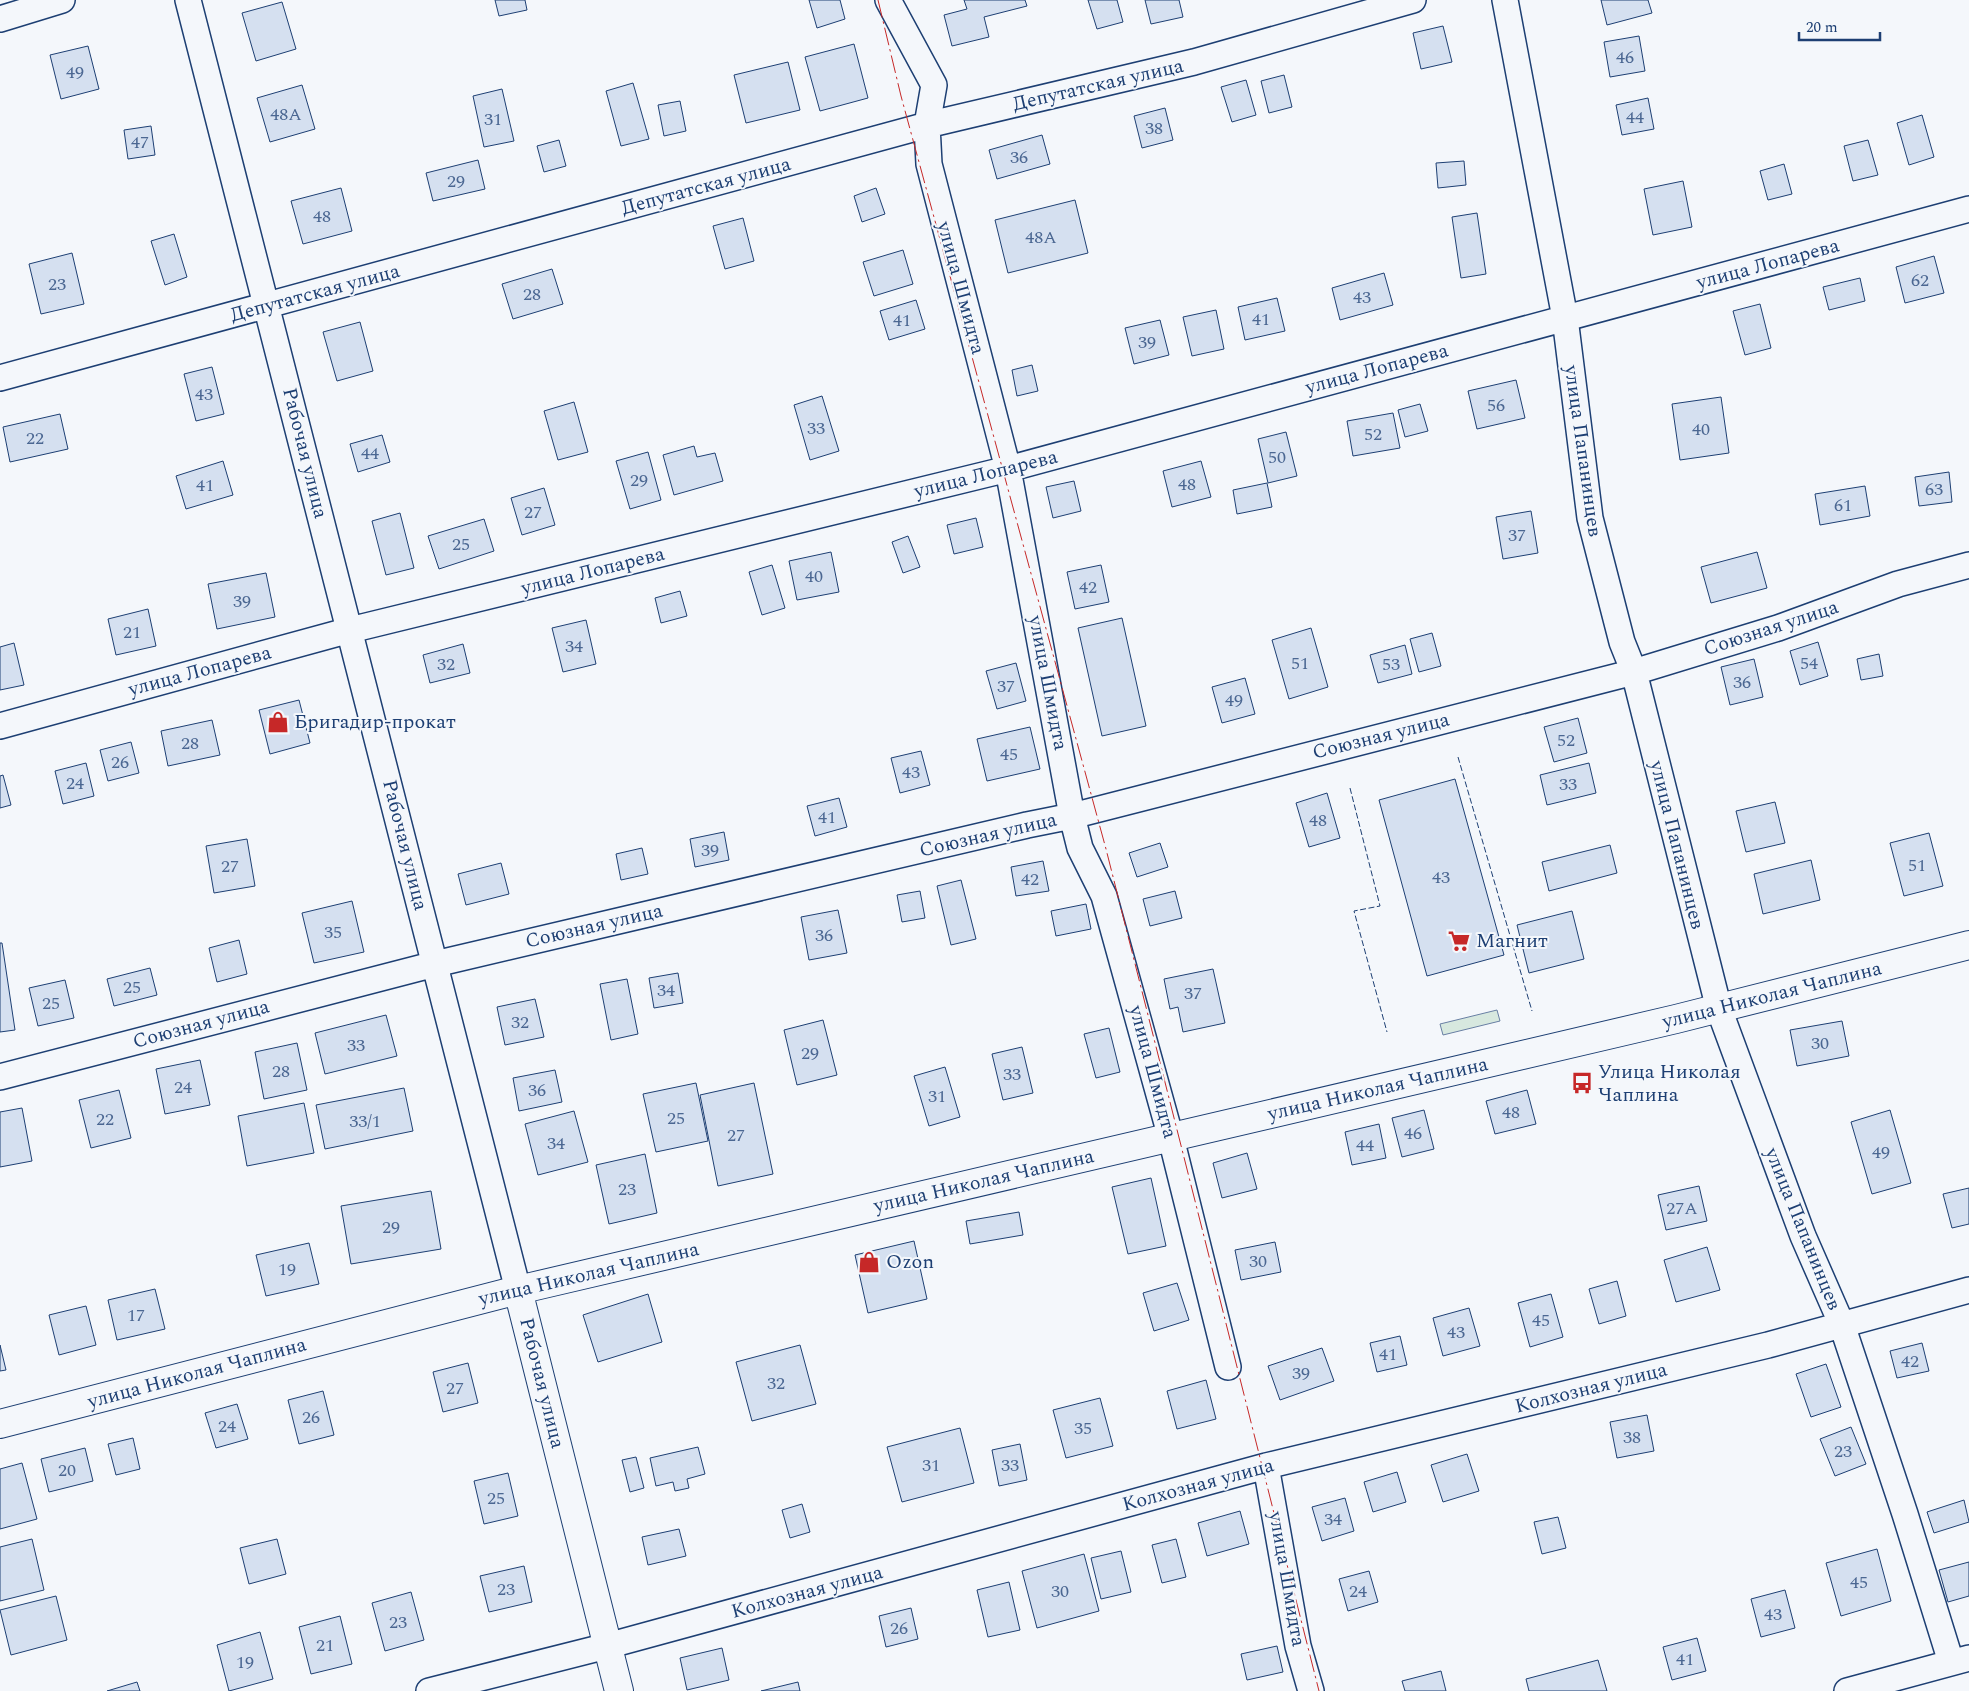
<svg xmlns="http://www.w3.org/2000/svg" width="1969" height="1691" font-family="Spectral,serif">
  <rect width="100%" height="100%" fill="#f4f7fb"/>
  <!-- green -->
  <path fill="#d7e8df" stroke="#687fa3" d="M1497 1010 1500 1021 1443 1035 1440 1024Z"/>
  <!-- building -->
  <path fill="#d5e0f0" stroke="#1d3f73" d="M495 0H525L527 10 499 16Z
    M809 0H840L845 19 817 28Z
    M964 0H1025L1027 6 984 17 989 37 952 46 944 15 967 9Z
    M1088 0H1117L1123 22 1097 29Z
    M1145 0H1179L1183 17 1151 24Z
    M1601 0H1648L1652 13 1607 25Z
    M282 2 296 49 256 61 242 13Z
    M1443 26 1452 62 1421 69 1413 33Z
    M1639 36 1645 71 1610 77 1604 42Z
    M854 44 868 98 820 111 805 57Z
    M88 46 99 89 61 99 50 55Z
    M788 62 800 110 746 123 734 75Z
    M1284 75 1292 107 1269 113 1261 81Z
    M1246 80 1256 115 1232 122 1221 87Z
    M633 83 649 139 621 146 606 91Z
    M302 85 315 129 270 142 257 98Z
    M502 89 514 141 484 147 473 96Z
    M1648 98 1654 129 1622 135 1616 105Z
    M680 101 686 131 664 136 658 105Z
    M1165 108 1173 140 1142 148 1134 116Z
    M1922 115 1934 157 1909 165 1897 123Z
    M151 126 155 155 128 159 124 130Z
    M1042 135 1050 164 997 179 989 150Z
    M559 140 566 166 544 172 537 146Z
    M1868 140 1878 175 1853 181 1844 146Z
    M478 160 485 189 433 201 426 173Z
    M1464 161 1466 185 1438 188 1436 163Z
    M1784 164 1792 194 1768 200 1760 171Z
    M1683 181 1692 227 1653 235 1644 189Z
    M341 188 352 231 303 244 291 201Z
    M876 188 885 214 862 222 854 196Z
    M1075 200 1088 253 1008 273 995 220Z
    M1477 213 1486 274 1461 278 1452 217Z
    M743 218 754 261 725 269 713 226Z
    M174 234 187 277 165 285 151 241Z
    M903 250 913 284 874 296 863 262Z
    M72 253 84 304 41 314 29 264Z
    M1934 256 1944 293 1905 303 1896 267Z
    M552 269 563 304 513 319 502 284Z
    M1384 273 1393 305 1340 320 1332 288Z
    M1860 278 1865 301 1829 310 1823 287Z
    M1277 298 1285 331 1245 340 1238 307Z
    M916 300 925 329 889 340 880 311Z
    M1760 304 1771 348 1745 355 1733 311Z
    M1216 310 1224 349 1192 356 1183 317Z
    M1160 320 1169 355 1134 364 1125 328Z
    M360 322 373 371 337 381 323 332Z
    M1032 365 1038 391 1017 396 1012 370Z
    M212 367 224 414 196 421 184 374Z
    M1516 380 1525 418 1477 429 1468 391Z
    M822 396 839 451 810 460 794 405Z
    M1721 397 1729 453 1680 460 1672 404Z
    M574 402 588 452 558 460 544 411Z
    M1420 404 1428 431 1405 437 1398 410Z
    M1393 413 1400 448 1353 456 1347 421Z
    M60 414 68 449 10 462 3 427Z
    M1286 432 1297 476 1268 483 1258 439Z
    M382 435 390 462 358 472 350 444Z
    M694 446 697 457 715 453 723 481 674 495 663 455Z
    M648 452 661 500 630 509 616 461Z
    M223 461 233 495 186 509 176 476Z
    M1201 461 1211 497 1172 507 1163 471Z
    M1949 472 1952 502 1919 506 1915 477Z
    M1074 481 1081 511 1053 518 1046 487Z
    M1267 483 1272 507 1237 514 1233 490Z
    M1865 486 1870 516 1820 525 1815 494Z
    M544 488 555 525 522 535 511 498Z
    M1531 511 1538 553 1503 559 1496 517Z
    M400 513 414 568 386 575 372 521Z
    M976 518 983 547 954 554 947 525Z
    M484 519 494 551 439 569 428 536Z
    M908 536 920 567 903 573 892 542Z
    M831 552 839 592 797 600 789 561Z
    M1757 552 1767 588 1711 603 1701 567Z
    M772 565 785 608 762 615 749 572Z
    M1101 565 1109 602 1075 609 1067 572Z
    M266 573 275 617 217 629 208 584Z
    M680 591 687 616 661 623 655 598Z
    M148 609 156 646 116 655 108 619Z
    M1122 618 1146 726 1102 736 1078 628Z
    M586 620 596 664 563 672 552 628Z
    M1311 628 1328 687 1289 699 1272 640Z
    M1432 633 1441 666 1419 672 1410 639Z
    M1818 642 1828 676 1800 685 1790 651Z
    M14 643 24 685 0 690V647Z
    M463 644 470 673 430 683 423 655Z
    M1405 645 1412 674 1378 683 1370 655Z
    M1879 654 1883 676 1861 680 1857 659Z
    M1754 659 1763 697 1730 705 1721 667Z
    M1016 663 1026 701 997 709 986 671Z
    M1245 678 1255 714 1222 723 1212 687Z
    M299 700 310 743 270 754 259 710Z
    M1578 718 1587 753 1554 762 1544 727Z
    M212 720 220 755 168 766 161 731Z
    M1030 727 1040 769 987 781 977 739Z
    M131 742 139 773 108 781 100 750Z
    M921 751 930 785 900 793 891 758Z
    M86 763 94 796 63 804 55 771Z
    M1589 763 1596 793 1547 805 1540 775Z
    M3 775 11 805 0 808V776Z
    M1455 779 1504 955 1427 976 1379 800Z
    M1327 793 1340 838 1309 847 1296 803Z
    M839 798 847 827 815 836 807 806Z
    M1775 802 1785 843 1746 852 1736 811Z
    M724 832 729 860 695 867 690 839Z
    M1929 833 1943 886 1904 896 1890 843Z
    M247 839 255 886 214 893 206 846Z
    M1160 843 1168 867 1137 877 1129 853Z
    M1610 845 1617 873 1549 891 1542 862Z
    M642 848 648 874 621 880 616 854Z
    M1811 860 1820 900 1763 914 1754 874Z
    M1043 861 1049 891 1016 896 1011 867Z
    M501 863 509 894 466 905 458 874Z
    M961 880 976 939 951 945 937 886Z
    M920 891 925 918 902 922 897 895Z
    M1175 891 1182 918 1150 926 1143 899Z
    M352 901 364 952 314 963 302 913Z
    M1086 904 1091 929 1056 936 1051 911Z
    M838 910 847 953 809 960 801 917Z
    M1572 911 1584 959 1529 973 1517 925Z
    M239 940 247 974 217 982 209 948Z
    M0 943H2L15 1030 0 1032Z
    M150 968 157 995 114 1006 107 979Z
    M1213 969 1225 1023 1183 1032 1178 1007 1170 1009 1164 979Z
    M678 973 683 1003 654 1008 649 978Z
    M627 979 638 1034 611 1040 600 984Z
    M65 980 74 1018 38 1026 29 988Z
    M535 999 544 1037 505 1045 497 1007Z
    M386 1015 397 1056 325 1074 315 1033Z
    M823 1020 837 1075 797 1085 784 1030Z
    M1842 1021 1849 1056 1797 1066 1790 1030Z
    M1109 1028 1120 1072 1096 1078 1084 1034Z
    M297 1043 307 1090 264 1099 255 1052Z
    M1022 1047 1033 1093 1003 1100 992 1054Z
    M200 1060 210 1105 165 1114 156 1069Z
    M945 1067 960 1117 929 1126 914 1076Z
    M555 1070 562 1102 519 1111 513 1078Z
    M696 1083 708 1141 656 1152 643 1094Z
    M754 1083 773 1174 718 1186 700 1095Z
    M404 1088 413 1131 325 1149 316 1105Z
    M119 1090 131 1138 91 1148 79 1100Z
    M1527 1090 1536 1124 1495 1134 1486 1101Z
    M304 1103 314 1153 247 1166 238 1116Z
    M22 1108 32 1161 0 1167V1112Z
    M1424 1110 1434 1149 1402 1157 1392 1118Z
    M1890 1110 1911 1183 1872 1194 1851 1122Z
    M574 1111 588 1162 538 1175 525 1124Z
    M1379 1124 1386 1158 1352 1165 1345 1132Z
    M1247 1153 1257 1189 1222 1198 1213 1163Z
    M645 1154 657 1213 609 1224 596 1165Z
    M1151 1178 1166 1246 1128 1254 1112 1187Z
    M1699 1186 1707 1221 1666 1230 1658 1195Z
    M1969 1188V1224L1952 1228 1943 1194Z
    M431 1191 441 1249 351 1264 341 1206Z
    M1019 1212 1023 1235 970 1244 966 1221Z
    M914 1241 927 1299 868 1313 855 1255Z
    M1275 1242 1281 1272 1241 1280 1235 1250Z
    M309 1243 319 1284 266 1296 256 1255Z
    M1707 1247 1720 1290 1676 1302 1664 1260Z
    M1617 1281 1626 1316 1599 1324 1589 1289Z
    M1177 1283 1189 1320 1154 1331 1143 1293Z
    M155 1289 165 1329 117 1340 108 1300Z
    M648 1294 662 1342 598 1362 583 1315Z
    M1551 1294 1563 1337 1530 1347 1518 1303Z
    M86 1306 96 1345 59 1355 49 1315Z
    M1469 1308 1480 1346 1443 1356 1433 1318Z
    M1400 1336 1407 1365 1377 1372 1370 1343Z
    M1922 1343 1929 1371 1897 1378 1890 1351Z
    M0 1345 6 1370 0 1371Z
    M800 1345 816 1404 752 1421 736 1362Z
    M1322 1348 1334 1381 1280 1400 1268 1366Z
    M468 1363 478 1403 443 1412 433 1372Z
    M1826 1364 1841 1407 1811 1417 1796 1374Z
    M1206 1380 1216 1419 1177 1429 1167 1391Z
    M323 1391 334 1435 299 1444 288 1400Z
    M1100 1398 1113 1446 1066 1458 1053 1410Z
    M237 1404 248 1439 216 1448 205 1413Z
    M1647 1415 1654 1451 1617 1458 1610 1422Z
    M1851 1427 1866 1464 1835 1476 1820 1439Z
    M960 1428 974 1483 902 1502 887 1447Z
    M133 1438 140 1469 116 1475 108 1444Z
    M1020 1444 1027 1480 999 1486 992 1450Z
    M698 1447 705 1474 687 1479 689 1488 675 1491 673 1482 656 1486 650 1458Z
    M85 1448 93 1481 49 1492 41 1459Z
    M1467 1454 1479 1491 1443 1502 1431 1465Z
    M636 1457 644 1488 630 1492 622 1460Z
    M22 1463 37 1519 0 1529V1469Z
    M1397 1472 1406 1502 1373 1512 1364 1482Z
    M508 1473 518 1516 484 1524 474 1481Z
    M1345 1498 1354 1531 1322 1541 1312 1507Z
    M1964 1500 1969 1522 1934 1533 1927 1512Z
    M802 1504 810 1532 790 1538 782 1510Z
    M1240 1511 1249 1544 1207 1556 1198 1523Z
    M1558 1517 1566 1548 1542 1554 1534 1522Z
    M679 1529 686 1556 648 1565 642 1537Z
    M32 1539 44 1590 0 1601V1547Z
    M277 1539 286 1574 249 1584 240 1548Z
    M1176 1539 1186 1577 1162 1583 1152 1545Z
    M1877 1549 1891 1601 1841 1616 1826 1563Z
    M1121 1551 1131 1592 1101 1599 1091 1558Z
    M1084 1554 1099 1611 1037 1628 1022 1571Z
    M1969 1562V1596L1948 1602 1939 1570Z
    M524 1566 532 1602 489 1612 480 1576Z
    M1369 1571 1378 1602 1348 1611 1339 1579Z
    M1009 1582 1020 1630 988 1637 977 1590Z
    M1785 1590 1795 1628 1761 1637 1751 1599Z
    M411 1592 424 1640 385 1651 372 1603Z
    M56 1596 67 1640 11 1655 0 1610Z
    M911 1608 918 1639 886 1647 879 1616Z
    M340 1616 352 1664 311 1674 299 1627Z
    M260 1632 273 1679 229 1691 217 1645Z
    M1697 1638 1706 1671 1672 1680 1663 1647Z
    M1277 1646 1283 1672 1247 1680 1241 1654Z
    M722 1648 729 1680 687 1690 680 1658Z
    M1598 1660 1607 1691H1529L1526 1679Z
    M1441 1671 1446 1691H1405L1402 1681Z
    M137 1682 140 1691H107Z
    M798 1682 800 1691H761Z"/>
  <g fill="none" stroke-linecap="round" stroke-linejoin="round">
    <!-- minor casing -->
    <g stroke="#1d3f73" stroke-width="28">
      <path id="minor" d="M188 0 518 1290
        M888 0 934 85 927 125 929 164 1008 469 1072 816 1080 848 1104 896 1171 1138 1228 1367
        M1505 0 1565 318 1590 518 1622 642 1634 672 1719 1009 1803 1236 1842 1325 1905 1514 1951 1662
        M0 19 62 0
        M0 378 927 125 1194 62 1413 0
        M0 726 350 630 1008 469 1969 209
        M0 1077 435 964 1027 825 1072 816 1634 672 1778 628 1898 584 1969 565
        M1266 1466 1298 1646 1311 1691
        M429 1691 607 1646 1266 1466 1768 1345 1969 1290
        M1847 1691 1969 1658"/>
    </g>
    <!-- tertiary casing -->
    <g stroke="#1d3f73" stroke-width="30">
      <path id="tertiary" d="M518 1290 619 1691
        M0 1424 518 1290 1676 1019 1969 945"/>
    </g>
    <!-- minor -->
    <use href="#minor" stroke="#f4f7fb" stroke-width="25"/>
    <!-- tertiary -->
    <use href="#tertiary" stroke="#f4f7fb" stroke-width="28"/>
    <!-- fence -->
    <path stroke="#1d3f73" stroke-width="1" stroke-dasharray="6 2.5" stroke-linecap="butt" d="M1458 757 1532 1011
      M1350 788 1380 906 1354 911 1387 1032"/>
    <!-- power -->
    <path stroke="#c62828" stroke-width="1" stroke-dasharray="18 4 2.5 4" stroke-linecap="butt" d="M878 0 901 96 1106 849 1319 1691"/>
  </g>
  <!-- icons -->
  <defs>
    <g id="shop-bare" transform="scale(1.725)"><path d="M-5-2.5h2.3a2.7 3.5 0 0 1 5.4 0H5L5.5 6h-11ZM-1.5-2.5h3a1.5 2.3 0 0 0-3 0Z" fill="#c62828" stroke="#f4f7fb" stroke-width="2.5" paint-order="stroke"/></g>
    <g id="supermarket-bare" transform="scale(1.725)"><path d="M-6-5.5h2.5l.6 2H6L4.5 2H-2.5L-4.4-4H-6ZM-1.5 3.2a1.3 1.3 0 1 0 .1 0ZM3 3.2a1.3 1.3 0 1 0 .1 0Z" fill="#c62828" stroke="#f4f7fb" stroke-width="2.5" paint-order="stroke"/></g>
    <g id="bus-bare" transform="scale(1.725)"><path d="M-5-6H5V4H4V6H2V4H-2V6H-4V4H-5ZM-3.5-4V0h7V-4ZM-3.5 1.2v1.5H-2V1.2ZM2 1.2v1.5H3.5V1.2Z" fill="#c62828" stroke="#f4f7fb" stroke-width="2.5" paint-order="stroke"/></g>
  </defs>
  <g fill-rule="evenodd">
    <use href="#shop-bare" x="278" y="722"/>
    <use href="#supermarket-bare" x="1459" y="941"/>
    <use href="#bus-bare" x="1582" y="1083"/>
    <use href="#shop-bare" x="869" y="1262"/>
  </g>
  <g text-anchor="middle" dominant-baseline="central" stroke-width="4" stroke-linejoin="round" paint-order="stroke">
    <!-- number labels -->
    <g font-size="18" fill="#4b6792">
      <text x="1625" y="57">46</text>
      <text x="75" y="72">49</text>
      <text x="286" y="114">48А</text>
      <text x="1635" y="117">44</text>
      <text x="493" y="119">31</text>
      <text x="1154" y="128">38</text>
      <text x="140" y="142">47</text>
      <text x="1019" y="157">36</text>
      <text x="456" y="181">29</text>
      <text x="322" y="216">48</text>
      <text x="1041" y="237">48А</text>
      <text x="1920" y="280">62</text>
      <text x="57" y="284">23</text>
      <text x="532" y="294">28</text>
      <text x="1362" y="297">43</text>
      <text x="1261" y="319">41</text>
      <text x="902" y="320">41</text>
      <text x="1147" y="342">39</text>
      <text x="204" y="394">43</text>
      <text x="1496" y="405">56</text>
      <text x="816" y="428">33</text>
      <text x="1701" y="429">40</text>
      <text x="1373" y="434">52</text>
      <text x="35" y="438">22</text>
      <text x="370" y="453">44</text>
      <text x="1277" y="457">50</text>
      <text x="639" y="480">29</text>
      <text x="1187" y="484">48</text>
      <text x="205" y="485">41</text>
      <text x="1934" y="489">63</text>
      <text x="1843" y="505">61</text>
      <text x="533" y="512">27</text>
      <text x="1517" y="535">37</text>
      <text x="461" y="544">25</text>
      <text x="814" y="576">40</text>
      <text x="1088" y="587">42</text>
      <text x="242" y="601">39</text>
      <text x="132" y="632">21</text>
      <text x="574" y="646">34</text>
      <text x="1300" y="663">51</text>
      <text x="1809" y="663">54</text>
      <text x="446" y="664">32</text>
      <text x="1391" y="664">53</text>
      <text x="1742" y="682">36</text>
      <text x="1006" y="686">37</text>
      <text x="1234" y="700">49</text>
      <text x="1566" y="740">52</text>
      <text x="190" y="743">28</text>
      <text x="1009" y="754">45</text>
      <text x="120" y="762">26</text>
      <text x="911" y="772">43</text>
      <text x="75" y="783">24</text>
      <text x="1568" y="784">33</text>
      <text x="827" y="817">41</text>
      <text x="1318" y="820">48</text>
      <text x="710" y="850">39</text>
      <text x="1917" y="865">51</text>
      <text x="230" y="866">27</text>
      <text x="1441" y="877">43</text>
      <text x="1030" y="879">42</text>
      <text x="333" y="932">35</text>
      <text x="824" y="935">36</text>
      <text x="132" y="987">25</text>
      <text x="666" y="990">34</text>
      <text x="1193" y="993">37</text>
      <text x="51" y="1003">25</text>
      <text x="520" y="1022">32</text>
      <text x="1820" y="1043">30</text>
      <text x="356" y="1045">33</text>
      <text x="810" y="1053">29</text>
      <text x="281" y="1071">28</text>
      <text x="1012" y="1074">33</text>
      <text x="183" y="1087">24</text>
      <text x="537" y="1090">36</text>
      <text x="937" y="1096">31</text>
      <text x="1511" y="1112">48</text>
      <text x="676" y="1118">25</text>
      <text x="105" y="1119">22</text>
      <text x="365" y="1121">33/1</text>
      <text x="1413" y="1133">46</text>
      <text x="736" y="1135">27</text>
      <text x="556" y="1143">34</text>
      <text x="1365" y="1145">44</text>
      <text x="1881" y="1152">49</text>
      <text x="627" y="1189">23</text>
      <text x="1682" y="1208">27А</text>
      <text x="391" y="1227">29</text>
      <text x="1258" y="1261">30</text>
      <text x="287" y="1269">19</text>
      <text x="136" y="1315">17</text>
      <text x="1541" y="1320">45</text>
      <text x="1456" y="1332">43</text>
      <text x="1388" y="1354">41</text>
      <text x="1910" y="1361">42</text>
      <text x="1301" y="1373">39</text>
      <text x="776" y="1383">32</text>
      <text x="455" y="1388">27</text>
      <text x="311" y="1417">26</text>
      <text x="227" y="1426">24</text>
      <text x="1083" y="1428">35</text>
      <text x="1632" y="1437">38</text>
      <text x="1843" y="1451">23</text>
      <text x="931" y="1465">31</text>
      <text x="1010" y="1465">33</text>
      <text x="67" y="1470">20</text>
      <text x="496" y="1498">25</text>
      <text x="1333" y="1519">34</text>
      <text x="1859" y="1582">45</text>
      <text x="506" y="1589">23</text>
      <text x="1060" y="1591">30</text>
      <text x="1358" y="1591">24</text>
      <text x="1773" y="1614">43</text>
      <text x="398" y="1622">23</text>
      <text x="899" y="1628">26</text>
      <text x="325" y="1645">21</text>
      <text x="1685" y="1659">41</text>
      <text x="245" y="1662">19</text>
    </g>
    <!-- street labels -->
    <g font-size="20" fill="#1d3f73" stroke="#f4f7fb">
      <text transform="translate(1098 85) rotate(-13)">Депутатская улица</text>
      <text transform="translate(706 186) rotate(-15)">Депутатская улица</text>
      <text transform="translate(1768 264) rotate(-15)">улица Лопарева</text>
      <text transform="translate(961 288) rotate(75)">улица Шмидта</text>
      <text transform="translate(315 293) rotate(-15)">Депутатская улица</text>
      <text transform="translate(1377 369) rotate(-15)">улица Лопарева</text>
      <text transform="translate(1583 451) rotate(82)">улица Папанинцев</text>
      <text transform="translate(305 453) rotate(76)">Рабочая улица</text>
      <text transform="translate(986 474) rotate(-14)">улица Лопарева</text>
      <text transform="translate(593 571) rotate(-14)">улица Лопарева</text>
      <text transform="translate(1771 628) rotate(-18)">Союзная улица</text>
      <text transform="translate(200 671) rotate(-15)">улица Лопарева</text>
      <text transform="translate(1048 683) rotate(79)">улица Шмидта</text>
      <text transform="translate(1381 736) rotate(-14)">Союзная улица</text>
      <text transform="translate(988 835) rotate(-13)">Союзная улица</text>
      <text transform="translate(405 845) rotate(76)">Рабочая улица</text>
      <text transform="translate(1677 845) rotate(76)">улица Папанинцев</text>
      <text transform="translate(594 926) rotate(-13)">Союзная улица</text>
      <text transform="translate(1772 995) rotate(-14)">улица Николая Чаплина</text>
      <text transform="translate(201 1024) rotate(-15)">Союзная улица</text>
      <text transform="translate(1153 1072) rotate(75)">улица Шмидта</text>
      <text transform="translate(1378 1089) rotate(-13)">улица Николая Чаплина</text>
      <text transform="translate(984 1181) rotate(-13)">улица Николая Чаплина</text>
      <text transform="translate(1803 1229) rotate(68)">улица Папанинцев</text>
      <text transform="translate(589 1274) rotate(-13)">улица Николая Чаплина</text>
      <text transform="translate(197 1373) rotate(-15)">улица Николая Чаплина</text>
      <text transform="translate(542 1383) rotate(76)">Рабочая улица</text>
      <text transform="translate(1591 1388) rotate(-14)">Колхозная улица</text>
      <text transform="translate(1198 1485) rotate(-15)">Колхозная улица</text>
      <text transform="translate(1287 1579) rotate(80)">улица Шмидта</text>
      <text transform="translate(807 1592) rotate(-15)">Колхозная улица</text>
    </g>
    <!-- poi labels -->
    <g font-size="20" fill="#1d3f73" stroke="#f4f7fb" text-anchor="start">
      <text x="294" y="722">Бригадир-прокат</text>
      <text x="1476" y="941">Магнит</text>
      <text x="1598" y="1072">Улица Николая<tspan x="1598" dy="23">Чаплина</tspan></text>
      <text x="886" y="1262">Ozon</text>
    </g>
  </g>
  <!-- scale -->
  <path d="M1799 32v8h81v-8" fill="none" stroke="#1d3f73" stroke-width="2.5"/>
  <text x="1806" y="32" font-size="15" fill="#1d3f73" stroke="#f4f7fb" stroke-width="4" paint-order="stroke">20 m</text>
</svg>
